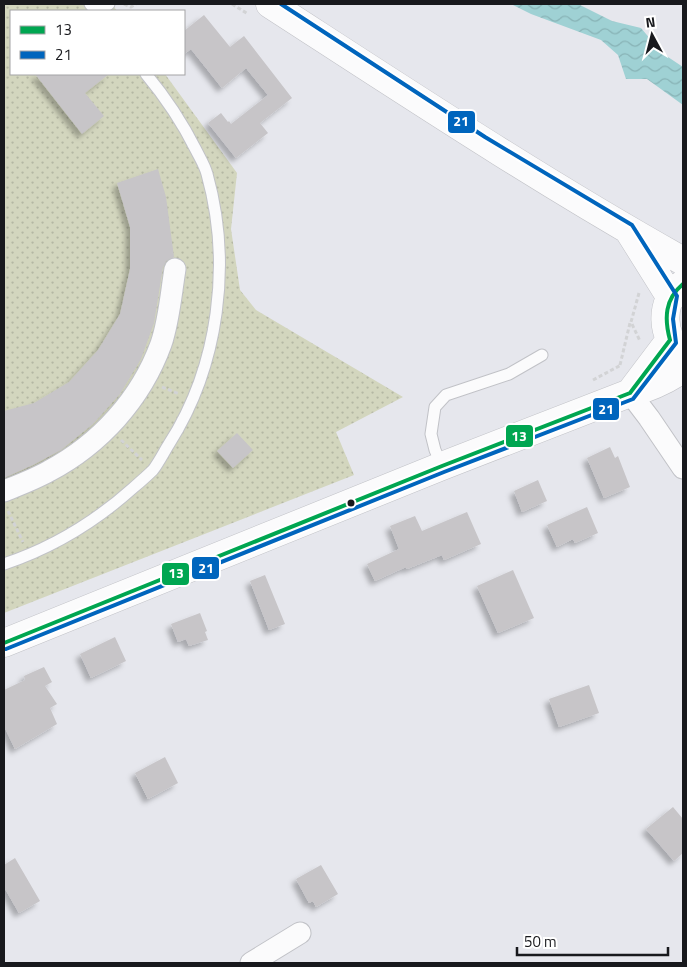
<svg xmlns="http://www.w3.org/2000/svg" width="687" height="967" font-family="'Titillium Web',sans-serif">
  <defs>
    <pattern id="park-dots" width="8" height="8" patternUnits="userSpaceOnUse" patternTransform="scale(1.25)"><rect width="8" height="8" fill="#d3d6be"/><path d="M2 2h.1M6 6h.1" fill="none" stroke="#b4b7a3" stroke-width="1.8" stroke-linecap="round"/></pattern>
    <pattern id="water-waves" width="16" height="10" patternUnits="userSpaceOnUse" patternTransform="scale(1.25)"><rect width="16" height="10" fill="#9fd1d4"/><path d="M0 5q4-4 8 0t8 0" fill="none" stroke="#88b3b6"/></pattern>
    <filter id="shadow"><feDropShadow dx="-4.5" dy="4.5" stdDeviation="2.5" flood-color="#0004"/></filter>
  </defs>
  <rect width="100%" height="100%" fill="#e6e7ed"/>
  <!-- park -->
  <path fill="url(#park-dots)" d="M4 4H112L117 11H11V74H165L237 173 231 229 240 290 256 310 403 397 336 432 354 475 4 613Z"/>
  <!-- water -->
  <path fill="url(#water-waves)" d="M511 4H578L612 21 641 28 662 53 683 67V105L647 79H626L618 55 601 40 531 14Z"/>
  <!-- building -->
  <path fill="#c7c5c8" filter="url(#shadow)" d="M204 15 230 47 244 36 292 98 260 123 268 133 236 158 208 123 221 113 228 122 229 121 231 124 268 95 246 68 222 88 191 49 184 54V31Z
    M35 74H109L85 93 104 116 82 134Z
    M158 169 166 197 174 257 166 261 163 267 154 323 141 359 120 394 93 424 61 450 33 465 4 478V411L34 403 69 382 98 350 120 314 130 269V227L117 183Z
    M237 433 253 450 233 468 217 451Z
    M610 447 615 458 618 456 630 487 604 498 587 458Z
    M538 480 547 501 522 512 514 491Z
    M587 507 598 533 575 543 573 539 557 547 547 525Z
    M467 512 481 544 444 560 442 555 407 569 406 567 375 581 367 564 399 549 390 526 415 516 422 531Z
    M513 570 534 618 498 633 477 586Z
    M265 575 285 624 269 630 250 581Z
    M200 613 207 631 205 632 208 640 189 646 186 639 178 642 171 624Z
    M115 637 126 661 91 678 80 654Z
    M44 667 52 682 45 686 57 704 50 708 57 724 15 749 4 726V690L25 680 24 676Z
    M589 685 599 713 559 727 549 699Z
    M165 757 178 783 148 799 135 773Z
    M673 807 683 819V853L674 861 646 829Z
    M15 858 40 901 19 913 4 887V865Z
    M321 865 338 894 316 907 313 901 309 903 296 879Z"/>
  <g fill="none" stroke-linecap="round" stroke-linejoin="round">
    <!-- lane casing -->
    <g stroke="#c1c2c7" stroke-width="13">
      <path id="lane" d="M90 4 96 11
        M99 11 109 4
        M442 466 435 450 431 434 435 407 446 395 509 374 542 355
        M4 564C52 548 95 522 133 488 140 482 147 476 153 470 159 462 164 452 169 444 219 366 232 263 207 174 205 166 200 158 196 150 182 122 166 98 146 74"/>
    </g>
    <!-- street casing -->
    <g stroke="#c1c2c7" stroke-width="23">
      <path id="street" d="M630 393 649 418 683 468
        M4 491C19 485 35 479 49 471 100 444 141 399 161 344 169 321 171 294 175 269
        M251 963 300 933"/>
    </g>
    <!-- secondary casing -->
    <g stroke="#c1c2c7" stroke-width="29">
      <path id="secondary" d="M270 4C406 92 542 182 683 261
        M629 231 671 298
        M683 284C658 300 661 339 683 355
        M630 393 670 340
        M4 643 442 466 630 393C650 388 666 380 683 369"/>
    </g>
    <!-- path -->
    <path stroke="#d2d3d5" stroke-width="3" stroke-dasharray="4 2.5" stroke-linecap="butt" d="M124 4 131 7 136 4
      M232 4 248 14
      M639 293 631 322 640 341
      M620 365 630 323
      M593 380 621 365
      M162 387 179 394
      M121 440 142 460
      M8 511 23 542"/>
    <!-- lane -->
    <use href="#lane" stroke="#fbfbfc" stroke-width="11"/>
    <!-- street -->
    <use href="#street" stroke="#fbfbfc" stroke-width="21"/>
    <!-- secondary -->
    <use href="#secondary" stroke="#fbfbfc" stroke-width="28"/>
    <!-- bus-1 casing -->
    <g stroke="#fff" stroke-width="8">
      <path id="bus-1" d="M670 340C664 318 665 299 683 284
        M4 643 442 466 630 393 670 340"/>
    </g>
    <!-- bus-2 casing -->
    <g stroke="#fff" stroke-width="8">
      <path id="bus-2" d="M6 649 444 472 633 399 676 343 673 319 677 296 632 225 485 137 281 4"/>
    </g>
    <!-- bus-1 -->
    <use href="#bus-1" stroke="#00a651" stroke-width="4"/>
    <!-- bus-2 -->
    <use href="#bus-2" stroke="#0065bd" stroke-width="4"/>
  </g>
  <!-- markers -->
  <circle fill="#18191d" stroke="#fff" stroke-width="2" cx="351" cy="503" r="4.5"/>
  <g stroke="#fff" stroke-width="2">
    <rect x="447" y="110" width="29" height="24" rx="5" fill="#0065bd"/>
    <rect x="592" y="397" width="28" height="24" rx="5" fill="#0065bd"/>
    <rect x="505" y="424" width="29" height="24" rx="5" fill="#00a651"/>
    <rect x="191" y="556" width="29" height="24" rx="5" fill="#0065bd"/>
    <rect x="161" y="562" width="29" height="24" rx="5" fill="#00a651"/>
  </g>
  <g font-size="14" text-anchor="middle" font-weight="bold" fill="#fff">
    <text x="461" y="126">21</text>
    <text x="606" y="414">21</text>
    <text x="519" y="441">13</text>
    <text x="206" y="573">21</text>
    <text x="176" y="578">13</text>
  </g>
  <!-- border -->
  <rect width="687" height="967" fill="none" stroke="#18191d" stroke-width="10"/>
  <!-- legend -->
  <rect x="10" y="10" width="175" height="65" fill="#ffffff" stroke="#a3a3a5"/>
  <rect x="20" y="26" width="25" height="8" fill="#00a651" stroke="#a3a3a5"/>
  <text x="55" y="35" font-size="15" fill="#18191d">13</text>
  <rect x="20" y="51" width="25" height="8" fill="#0065bd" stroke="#a3a3a5"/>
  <text x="55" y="60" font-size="15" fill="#18191d">21</text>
  <!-- north arrow -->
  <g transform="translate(652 35) rotate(353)" stroke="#ffffff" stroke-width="4" paint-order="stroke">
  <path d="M0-4L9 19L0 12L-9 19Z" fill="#18191d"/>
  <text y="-8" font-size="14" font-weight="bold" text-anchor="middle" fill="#18191d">N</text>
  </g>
  <!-- scale -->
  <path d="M517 947v8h151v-8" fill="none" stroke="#18191d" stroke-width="2.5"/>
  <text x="524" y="947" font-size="15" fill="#18191d" stroke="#ffffff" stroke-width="4" paint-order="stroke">50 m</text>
</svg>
